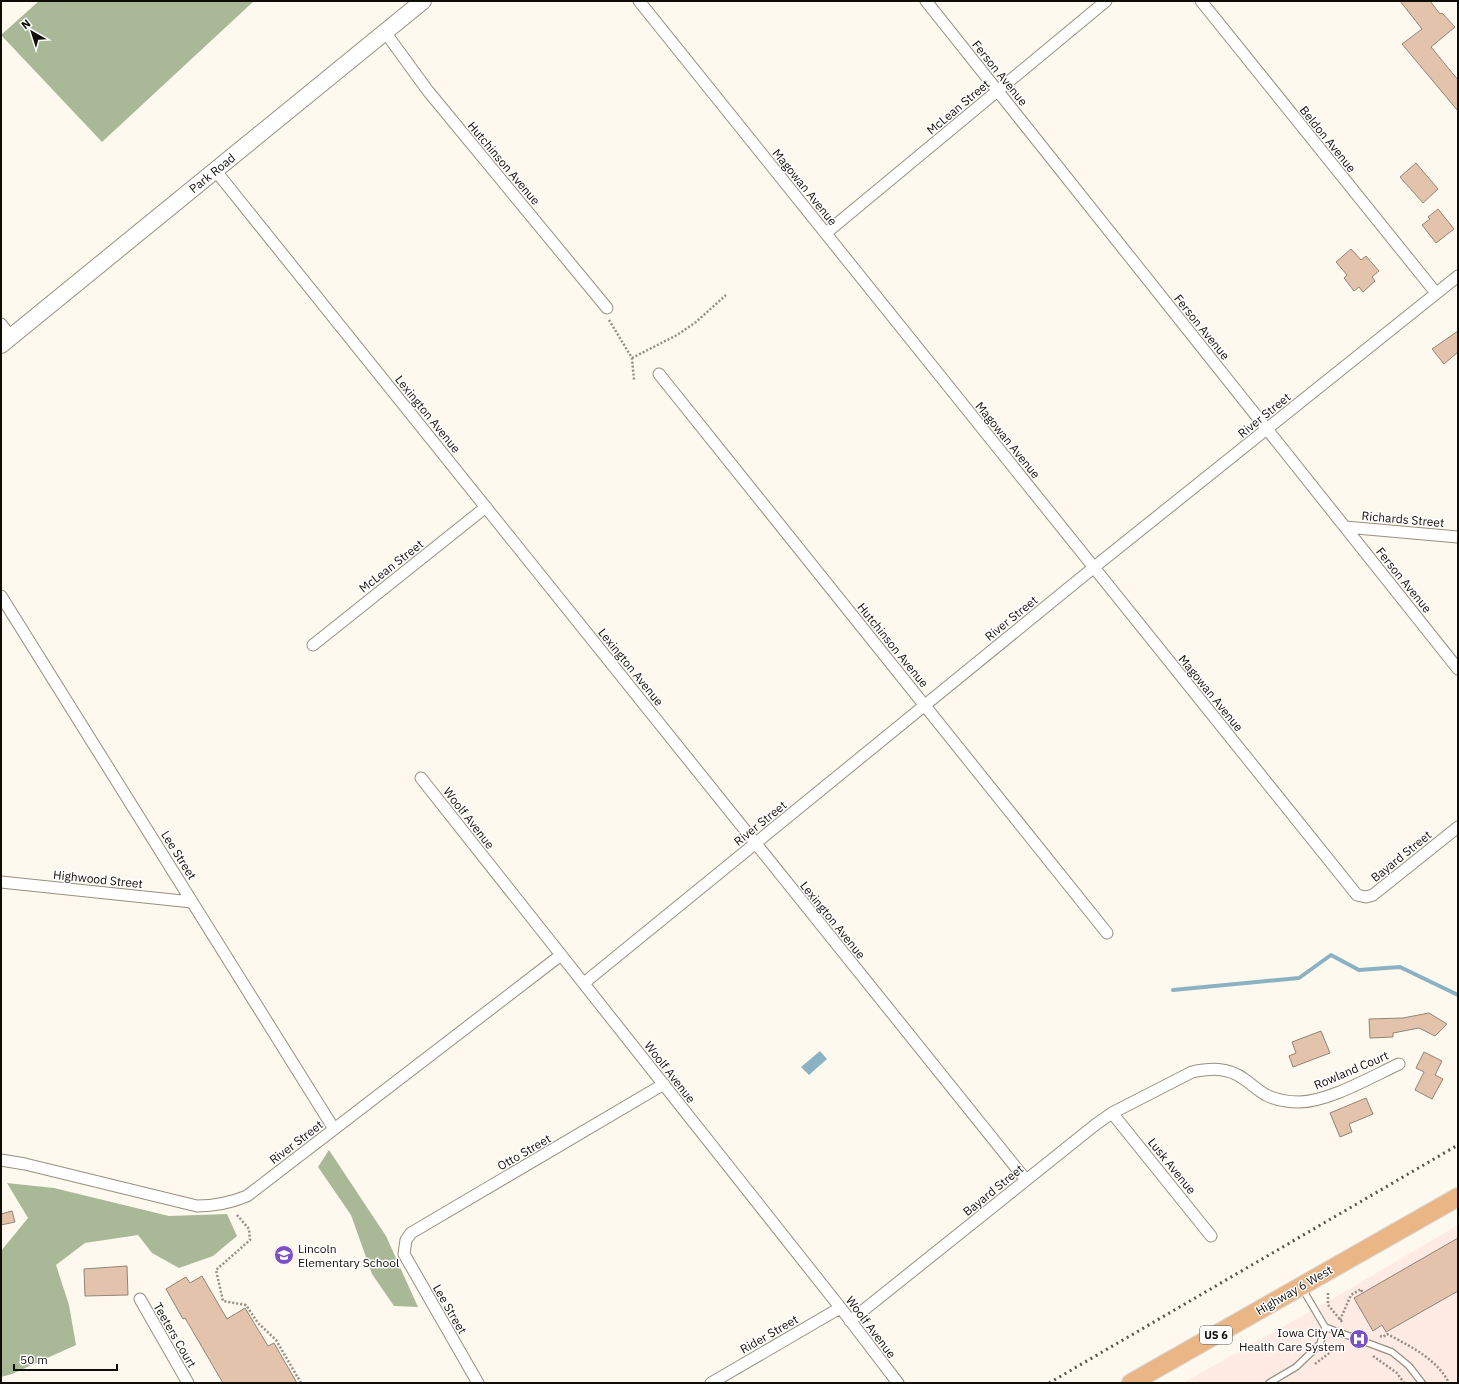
<svg xmlns="http://www.w3.org/2000/svg" width="1459" height="1384" font-family="'IBM Plex Sans',sans-serif">
  <rect width="100%" height="100%" fill="#fef9ee"/>
  <!-- medical -->
  <path fill="#ffebe3" d="M1458 1225V1383H1183L1339 1295Z"/>
  <!-- forest -->
  <path fill="#a9b998" d="M39 1H254L102 142 1 35Z
    M329 1150 386 1236 418 1307 394 1306 372 1274 351 1215 318 1167Z
    M7 1183 54 1188 169 1216 227 1214 237 1236 213 1256 179 1268 152 1253 138 1235 85 1243 56 1265 69 1305 76 1345 12 1374 1 1377V1251L28 1218Z"/>
  <!-- water -->
  <path fill="#8ab2c3" d="M820 1051 827 1059 809 1075 801 1067Z"/>
  <g fill="none" stroke-linecap="round" stroke-linejoin="round">
    <!-- stream -->
    <path stroke="#8ab2c3" stroke-width="4" d="M1173 990 1299 978 1331 955 1359 970 1400 967 1458 995"/>
  </g>
  <!-- building -->
  <path fill="#e3c3ab" stroke="#938378" d="M1400 1H1430L1440 14 1442 13 1455 27 1431 47 1458 80V111L1402 44 1422 29Z
    M1416 163 1438 189 1423 203 1400 177Z
    M1438 209 1454 229 1436 243 1422 225 1430 219 1428 217Z
    M1351 249 1361 260 1366 256 1379 271 1372 277 1375 281 1363 292 1359 287 1354 291 1344 278 1347 275 1336 262Z
    M1458 331V352L1444 364 1432 349Z
    M1429 1013 1447 1024 1435 1036 1419 1028 1393 1033V1037L1370 1038 1369 1019 1403 1018Z
    M1321 1031 1330 1053 1293 1067 1289 1056 1296 1053 1292 1042Z
    M1424 1052 1442 1061 1435 1075 1443 1079 1432 1099 1415 1090 1424 1072 1416 1068Z
    M1366 1098 1373 1114 1349 1124 1352 1132 1340 1137 1330 1113Z
    M12 1211 15 1222 1 1225V1214Z
    M1458 1238V1291L1386 1332 1382 1325 1373 1331 1354 1298Z
    M127 1266 128 1295 85 1296 84 1269Z
    M202 1276 227 1319 245 1308 268 1346 274 1343 297 1383H223L185 1318 183 1319 166 1289 186 1277 190 1283Z"/>
  <g fill="none" stroke-linecap="round" stroke-linejoin="round">
    <!-- lane casing -->
    <g stroke="#98907f" stroke-width="8">
      <path id="lane" d="M1302 1288 1325 1327 1392 1352 1409 1366 1422 1383
        M1269 1383 1296 1367 1320 1344 1325 1327"/>
    </g>
    <!-- street casing -->
    <g stroke="#98907f" stroke-width="13">
      <path id="street" d="M639 1 1357 895 1366 897 1373 895 1458 827
        M926 1 1458 669
        M1201 1 1436 293
        M385 32 428 91 607 308
        M215 170 1026 1180
        M826 233 1106 1
        M1 324 11 337
        M659 374 1107 933
        M1345 527 1458 537
        M1 596 334 1129
        M313 645 486 507
        M421 778 843 1311 898 1383
        M1 882 192 902
        M584 983 1103 560 1458 276
        M1112 1113 1211 1236
        M1 1160 25 1164 197 1206C216 1206 230 1203 247 1196L561 955
        M140 1299 188 1383
        M850 1321 1095 1125 1112 1113 1192 1072C1210 1068 1228 1067 1244 1079 1251 1084 1259 1091 1266 1095 1276 1100 1289 1102 1299 1102 1328 1102 1371 1077 1399 1064
        M478 1383 404 1254 406 1240 411 1233 664 1084
        M711 1383 840 1308"/>
    </g>
    <!-- secondary casing -->
    <g stroke="#98907f" stroke-width="18">
      <path id="secondary" d="M1 345 423 1"/>
    </g>
    <!-- primary casing -->
    <g stroke="#d9d8d7" stroke-width="20">
      <path id="primary" d="M1131 1383 1458 1197"/>
    </g>
    <!-- path -->
    <path stroke="#938f86" stroke-width="2.5" stroke-dasharray="2 2" stroke-linecap="butt" d="M609 320 632 358 634 380
      M632 358 677 335 696 322 726 295
      M237 1215 249 1229 250 1240 216 1270 223 1301 246 1305 258 1323 276 1340 301 1383
      M1328 1293V1305L1343 1323
      M1340 1320 1351 1295 1361 1289 1362 1292
      M1380 1336 1383 1337 1387 1334C1410 1346 1437 1359 1449 1383
      M1373 1356 1397 1373 1404 1383
      M1315 1364 1341 1344"/>
    <!-- lane -->
    <use href="#lane" stroke="#fff" stroke-width="5.5"/>
    <!-- street -->
    <use href="#street" stroke="#fff" stroke-width="11"/>
    <!-- secondary -->
    <use href="#secondary" stroke="#fff" stroke-width="16"/>
    <!-- primary -->
    <use href="#primary" stroke="#ebb686" stroke-width="18"/>
    <!-- rail -->
    <path stroke="#58544d" stroke-width="3" stroke-dasharray="2 4" stroke-linecap="butt" d="M1049 1383 1458 1145"/>
  </g>
  <!-- icons -->
  <defs>
    <g id="school-disc" transform="scale(1)"><circle r="9.5" fill="#7a4fc7" stroke="#fff"/><path d="M0-5L7-2L0 1L-7-2ZM-4 1L0 2.5L4 1V4Q0 6-4 4Z" fill="#fff"/></g>
    <g id="hospital-disc" transform="scale(1)"><circle r="9.5" fill="#7a4fc7" stroke="#fff"/><path d="M-5-5h3v3.5h4V-5h3V5h-3V1.5h-4V5h-3Z" fill="#fff"/></g>
  </defs>
  <g fill-rule="evenodd">
    <use href="#school-disc" x="284" y="1255"/>
    <use href="#hospital-disc" x="1359" y="1339"/>
  </g>
  <g text-anchor="middle" dominant-baseline="central" stroke-width="3" stroke-linejoin="round" paint-order="stroke">
    <!-- shield labels -->
    <rect fill="#fff" stroke="#585651" stroke-width="1" x="1200" y="1326" width="32" height="18" rx="3"/>
    <g font-size="11" font-weight="bold" fill="#100d07">
      <text x="1216" y="1335">US 6</text>
    </g>
    <!-- street labels -->
    <g font-size="12" fill="#100d07" stroke="#fff">
      <text transform="translate(1000 73) rotate(51)">Ferson Avenue</text>
      <text transform="translate(958 107) rotate(-40)">McLean Street</text>
      <text transform="translate(1328 139) rotate(51)">Beldon Avenue</text>
      <text transform="translate(504 163) rotate(50)">Hutchinson Avenue</text>
      <text transform="translate(212 173) rotate(-39)">Park Road</text>
      <text transform="translate(805 187) rotate(51)">Magowan Avenue</text>
      <text transform="translate(1202 327) rotate(51)">Ferson Avenue</text>
      <text transform="translate(428 414) rotate(51)">Lexington Avenue</text>
      <text transform="translate(1264 415) rotate(-39)">River Street</text>
      <text transform="translate(1008 440) rotate(51)">Magowan Avenue</text>
      <text transform="translate(1403 519) rotate(5)">Richards Street</text>
      <text transform="translate(391 566) rotate(-38)">McLean Street</text>
      <text transform="translate(1404 580) rotate(51)">Ferson Avenue</text>
      <text transform="translate(1011 618) rotate(-39)">River Street</text>
      <text transform="translate(893 645) rotate(51)">Hutchinson Avenue</text>
      <text transform="translate(631 667) rotate(51)">Lexington Avenue</text>
      <text transform="translate(1211 693) rotate(51)">Magowan Avenue</text>
      <text transform="translate(469 818) rotate(52)">Woolf Avenue</text>
      <text transform="translate(760 823) rotate(-39)">River Street</text>
      <text transform="translate(179 855) rotate(58)">Lee Street</text>
      <text transform="translate(1401 856) rotate(-39)">Bayard Street</text>
      <text transform="translate(98 879) rotate(6)">Highwood Street</text>
      <text transform="translate(833 920) rotate(51)">Lexington Avenue</text>
      <text transform="translate(1351 1070) rotate(-23)">Rowland Court</text>
      <text transform="translate(670 1072) rotate(52)">Woolf Avenue</text>
      <text transform="translate(296 1142) rotate(-37)">River Street</text>
      <text transform="translate(524 1152) rotate(-30)">Otto Street</text>
      <text transform="translate(1172 1166) rotate(51)">Lusk Avenue</text>
      <text transform="translate(993 1190) rotate(-39)">Bayard Street</text>
      <text transform="translate(1294 1290) rotate(-30)">Highway 6 West</text>
      <text transform="translate(450 1309) rotate(60)">Lee Street</text>
      <text transform="translate(871 1327) rotate(53)">Woolf Avenue</text>
      <text transform="translate(769 1334) rotate(-30)">Rider Street</text>
      <text transform="translate(175 1335) rotate(60)">Teeters Court</text>
    </g>
    <!-- poi labels -->
    <g font-size="12" fill="#100d07" stroke="#fff" text-anchor="start">
      <text x="298" y="1248">Lincoln<tspan x="298" dy="14">Elementary School</tspan></text>
      <text x="1345" y="1332" text-anchor="end">Iowa City VA<tspan x="1345" dy="14">Health Care System</tspan></text>
    </g>
  </g>
  <!-- border -->
  <rect width="1459" height="1384" fill="none" stroke="#100d07" stroke-width="4"/>
  <!-- north arrow -->
  <g transform="translate(32 32) rotate(321)" stroke="#ffffff" stroke-width="3" paint-order="stroke">
  <path d="M0-3L7 15L0 10L-7 15Z" fill="#100d07"/>
  <text y="-6" font-size="11" font-weight="bold" text-anchor="middle" fill="#100d07">N</text>
  </g>
  <!-- scale -->
  <path d="M14 1364v6h103v-6" fill="none" stroke="#100d07" stroke-width="2"/>
  <text x="20" y="1364" font-size="12" fill="#100d07" stroke="#ffffff" stroke-width="3" paint-order="stroke">50 m</text>
</svg>
